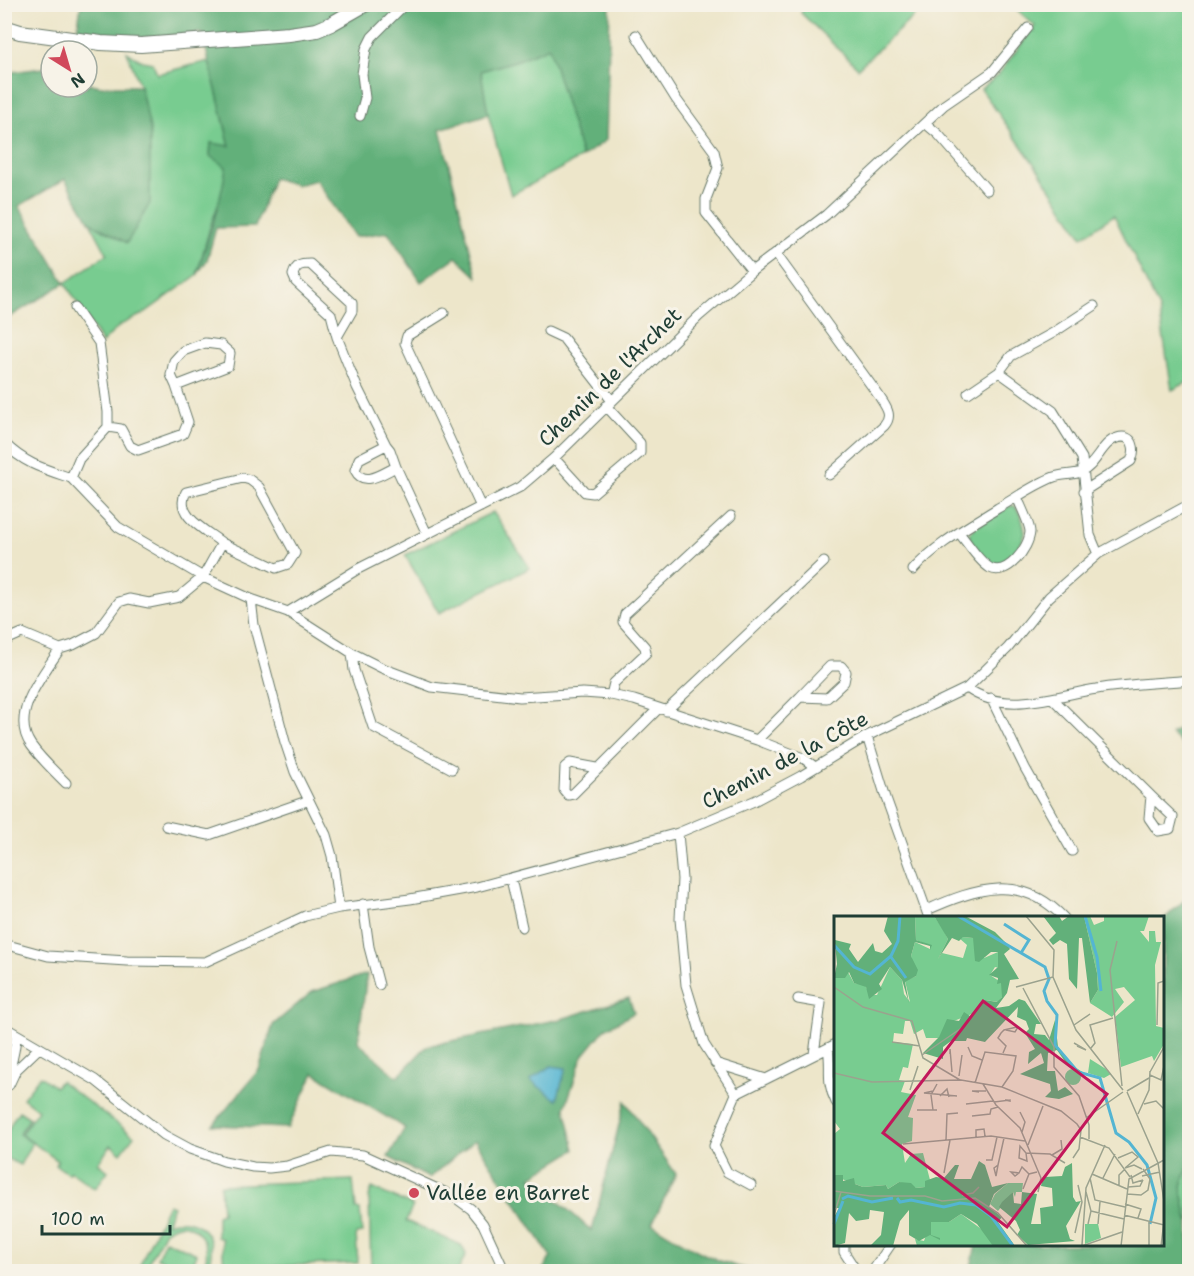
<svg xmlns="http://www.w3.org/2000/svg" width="1194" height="1276" font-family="'Shantell Sans',sans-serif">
  <rect width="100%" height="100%" fill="#f7f3e8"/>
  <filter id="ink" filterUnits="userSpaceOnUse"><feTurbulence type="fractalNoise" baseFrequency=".0167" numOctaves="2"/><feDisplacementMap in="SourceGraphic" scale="12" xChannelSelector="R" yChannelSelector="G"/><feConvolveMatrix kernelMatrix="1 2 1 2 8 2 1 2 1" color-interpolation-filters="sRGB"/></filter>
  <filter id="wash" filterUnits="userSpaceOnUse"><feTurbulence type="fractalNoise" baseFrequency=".008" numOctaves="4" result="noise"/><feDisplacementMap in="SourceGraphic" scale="24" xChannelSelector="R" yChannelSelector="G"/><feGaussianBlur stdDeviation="1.35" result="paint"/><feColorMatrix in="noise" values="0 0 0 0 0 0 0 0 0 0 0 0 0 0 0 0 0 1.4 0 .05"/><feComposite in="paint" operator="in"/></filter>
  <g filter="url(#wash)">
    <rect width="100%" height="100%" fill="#ede6ca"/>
    <!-- green -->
    <path fill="#78cc90" stroke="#4c8462" stroke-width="1.5" d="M802 5H926L858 68 801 13 804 6Z
      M1012 5H1189L1190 381 1172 390 1159 309 1114 215 1082 237 1042 175 981 89 998 75 1035 26Z
      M550 46 582 157 511 195 488 114 480 71 518 60Z
      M127 52 142 61 153 63 157 74 209 61 230 147 211 143 210 156 226 166 223 192 210 227 197 275 143 314 120 325 102 343 65 283 107 254 90 222 127 242 140 86Z
      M1009 506H1015C1020 513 1024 524 1025 532 1025 541 1006 567 996 566 990 565 986 558 982 554 976 547 971 543 969 534L973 529Z
      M493 512 530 568 439 613 405 555Z
      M40 1076 55 1087 60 1081 134 1136 121 1153 111 1145 98 1163 108 1171 95 1189 70 1171 68 1174 56 1165 58 1161 21 1134 38 1110 23 1098Z
      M19 1111 30 1118 19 1134 32 1143 20 1165 4 1157C4 1138 8 1126 19 1111Z
      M1189 1164 1190 1221H1188L1181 1186Z
      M353 1180 356 1209 360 1210 362 1233 356 1234 358 1263 224 1268 222 1239 217 1237V1215L222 1213 220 1185Z
      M372 1188 413 1206 406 1221 461 1245 466 1254 458 1271H371L369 1197Z
      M168 1204 173 1206 166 1223C202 1213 221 1239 206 1271H200C202 1267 205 1262 206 1258 209 1242 196 1223 179 1225 174 1226 169 1229 165 1231L144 1271H137Z
      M165 1240 197 1254 190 1271 157 1258Z"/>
    <!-- forest -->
    <path fill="#62b07a" stroke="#407657" stroke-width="1.5" d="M81 5H612L610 6 606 140 582 157 549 47 518 60 481 71 488 114 440 129 477 277 456 257 421 282 388 232 355 237 316 180 297 185 273 178 255 227 216 228 207 260 197 275C207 239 221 204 226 167L210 156 211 143 230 146 202 33 140 38 77 32Z
      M43 68 51 69V87H87V83L100 86H140L150 128V203L127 243 90 222 65 179 19 206 65 283 5 320V73Z
      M1189 722V751L1171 734Z
      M1189 896 1190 1164 1181 1186 1188 1221H1189V1271H970L976 1245 1162 1244 1163 920Z
      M367 974 358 1042 397 1077 427 1046 561 1019 629 998 634 1013 605 1029 582 1057 565 1108 575 1150 531 1177 592 1231 625 1101 676 1174 652 1224C686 1245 720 1267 761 1271H542L551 1257 475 1140 429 1178 388 1157 405 1128 314 1073 288 1128 213 1125 259 1070 273 1025 312 992Z"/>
    <!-- water -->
    <path fill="#54b5d2" stroke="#3a7983" stroke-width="1.5" d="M551 1066 566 1068 557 1100 530 1080Z"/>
  </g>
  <g filter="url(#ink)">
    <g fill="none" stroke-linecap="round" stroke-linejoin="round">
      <!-- street casing -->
      <g stroke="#677868" stroke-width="11">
        <path id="street" d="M636 35 676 99 714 151 718 168 706 199V213L752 271
          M360 116 365 98 362 74 366 49 372 37 405 4
          M925 123 938 134 987 190
          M776 254 879 396C885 406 894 415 884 426L829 475
          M444 313 407 336 405 343 481 507
          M548 331 563 338 612 401
          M337 337 331 314 296 282 293 275C296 265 300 264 310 264L352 303V311L337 337 357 387 386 445 390 450 396 467 427 534
          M999 372 1053 411 1082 458 1090 535 1098 554
          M968 393 999 372 1011 356 1053 333 1094 306
          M108 427 121 429 130 446 138 450 183 434 188 422 176 386 228 366 230 353 221 345 205 343 183 351 174 361 171 375 176 386
          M4 443C25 464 44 469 71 478
          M386 445 359 459 355 470C364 488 383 473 396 467
          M554 458 585 492 593 493 640 453V443L606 406
          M71 478 118 527 203 577 251 599 288 612 352 653 382 668 432 687 520 697 583 693 611 695 634 700 757 740 803 758 815 767
          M71 478 79 459 108 427V412L99 343 75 308
          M959 533C968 543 978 561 990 568 1007 577 1029 548 1030 532 1030 524 1020 505 1017 497
          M913 570C936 544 968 527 998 508 1016 498 1035 484 1054 477 1063 474 1073 475 1081 472 1096 466 1102 442 1117 438 1134 433 1136 450 1131 461L1084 491
          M251 599 254 625 285 742 295 772 326 835 332 856 339 908
          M288 612 358 569 520 487 554 458 699 316 752 271 826 215 944 105 992 72 1028 28
          M4 641 22 633 60 649 73 645 96 633 119 602 129 599 149 603 179 597 203 577 222 543 276 568 288 564 295 553 259 487 250 480 243 478 186 492C173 515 207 531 222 543
          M60 649C43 675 9 714 31 745 41 759 54 771 66 783
          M352 653 354 670 373 727 452 769
          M967 688C1005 716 1055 695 1097 689 1127 684 1159 683 1190 680
          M611 695 614 683 646 653 645 647 623 622 625 614 731 516
          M991 698 1025 768 1072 851
          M1052 698 1151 796 1149 818 1158 831 1170 829 1173 817 1151 796
          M666 711 824 562
          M867 736 886 798 929 918
          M757 740 800 697 827 698 844 682 846 672 841 666H830L800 697
          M597 768 570 763 565 767 564 790 568 795 573 794 658 709
          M166 826 209 835 307 801
          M678 833 682 879 680 919 686 985 704 1044 736 1094 836 1044
          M511 879 522 927
          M363 904 369 947 379 985
          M927 910C976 888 1022 873 1064 918
          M4 944 48 956 127 961 205 962 305 916 339 908 410 899 477 887 678 833 754 801 801 776 867 736 967 688 1008 648 1049 597 1098 554 1190 504
          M798 999 821 1003 814 1054
          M4 1027 95 1080 164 1135 190 1149 224 1161 253 1167 269 1168 287 1166 331 1152 363 1155 453 1196 471 1209 483 1224 505 1272
          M828 1048C832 1070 825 1080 836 1102
          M715 1063 766 1079
          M9 1085 16 1070 39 1048
          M4 1092C8 1072 16 1054 16 1034
          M736 1094 714 1146 727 1172 751 1185
          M844 1244V1252L857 1272
          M872 1272 891 1244"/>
      </g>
      <!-- secondary casing -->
      <g stroke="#677868" stroke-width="16">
        <path id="secondary" d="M4 27 20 32 101 43 141 45 289 34 317 30 331 24 366 4"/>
      </g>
      <!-- street -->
      <use href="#street" stroke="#fff" stroke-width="9"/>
      <!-- secondary -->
      <use href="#secondary" stroke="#fff" stroke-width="14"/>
    </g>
  </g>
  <!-- markers -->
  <circle fill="#d1495b" stroke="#f7f3e8" stroke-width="2" cx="414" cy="1193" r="6"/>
  <g text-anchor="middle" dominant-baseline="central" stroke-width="6" stroke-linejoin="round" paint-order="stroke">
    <!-- street labels -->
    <g font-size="21" fill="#1f3d34" stroke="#f7f3e8">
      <text transform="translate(610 377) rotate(-44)">Chemin de l'Archet</text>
      <text transform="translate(785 760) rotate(-28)">Chemin de la Côte</text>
    </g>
    <!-- poi labels -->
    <g font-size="21" fill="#1f3d34" stroke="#f7f3e8" text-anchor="start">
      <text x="426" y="1193">Vallée en Barret</text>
    </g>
  </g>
  <!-- overview -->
  <g transform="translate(834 916)">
    <rect width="330" height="330" fill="#ede6ca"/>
    <path d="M81 0H100L110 15 114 23 104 43 108 37 129 42 133 29 125 22 129 21 139 22 150 42 164 36 165 52 161 51 156 59 168 67V81L164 86 151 84 143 96 112 108 105 122H92L89 113 80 118 76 105H71L69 118 60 117 59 126 79 128 74 152 69 151 65 164 71 165 67 176 82 179 74 201 79 202 78 225 68 228 71 247 77 238 89 237 96 264 91 271 82 272 65 266 54 273 52 269 29 271 0 260V218L6 213 0 205V62L14 56 20 67 31 69 36 79H43L56 51 68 64 70 78 76 86 71 65 82 60 77 40 81 26 96 33 97 30 82 24ZM250 0H256L260 9 270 5V0H315L310 15H306L315 26V15H321L322 26H327L321 49 322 110 330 112V128L320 145 318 140 287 151 281 101 301 84 290 71 281 73 290 86 278 101 256 87 264 74 263 57ZM256 143 272 153 277 158 270 162 254 157ZM231 161a8 8 0 1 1 16 0a8 8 0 1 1-16 0ZM174 267H189L188 276H182L181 281 179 276 164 295 156 288 161 278ZM127 298 154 318 159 330H83L81 323 90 325 92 319H97V306H115ZM251 308H264L267 322 251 328Z" fill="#78cc90"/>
    <path d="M54 0H81L82 24 98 29 96 34V30L81 26 77 40 84 54 82 60 71 66 75 87 68 64 56 51 45 68 48 73 35 83 32 71 20 67 15 56 11 62H0L3 48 0 18 1 24 17 28 15 33 24 46 39 27 41 35 48 37 58 28 50 15ZM100 0H131L161 16 172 27 176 33 170 38 185 63 176 64 173 77 162 92 175 90 185 83 191 85 207 108H202L200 118 211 119 215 124 221 104 224 131 236 148 253 159 234 150 223 134 214 137 213 155H221L224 175 231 171 239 178 225 183 211 181 217 175 216 168 186 158 210 147 207 137 194 148 195 136 201 133 191 117 195 113 192 105 183 101 184 91 151 126 133 122 132 125H117L109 131V143L89 137 105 121 113 103 125 105 130 96 136 100 151 84 163 86 168 81 167 67 163 68 164 62 155 59 164 51V36H157L145 46 141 45 139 22 129 21 125 25 118 22 104 43 114 23ZM209 0H225L228 5 235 0H250L263 57 264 74 256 87 248 22H245L243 73 235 63 233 28 226 24 219 29 215 24 222 17ZM145 245 151 249 158 271 174 267 160 278 155 291 168 301 164 306 181 330H159L143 308 127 298 115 306H97V319L106 322V324L96 319 85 325 75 319V294L66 305 59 330H36L47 319 50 296 36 294 35 303 22 305 15 297 11 327 0 330V301L5 292H0L1 259H9V265L20 262 21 268 29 271 52 269 54 273 65 266 77 267 82 272 91 271V265L102 261 110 262 121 249H125L120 263H137ZM238 247 239 281 242 286 247 285 232 310 236 323 241 325 194 329 183 319 186 314 182 305 165 291 168 286 179 276 180 287 187 288 188 276 203 278 197 308H207L206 292 219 290 218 272 207 270 208 265 211 261 228 260 231 251Z" fill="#62b07a"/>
    <path fill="none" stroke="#54b5d2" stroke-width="3" d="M124 0 211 51 215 63 210 75 213 85 223 99 221 129 244 156 266 162 282 217 295 226 313 249 322 282 316 308M251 0 263 41 267 75M170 8 195 24 187 37M0 29 20 51 36 58 57 40 64 25 66 0M57 41 72 62M63 282 66 286 77 284 110 291 126 287 142 289 157 300 179 330M8 283 14 280 38 286 59 282M0 308 9 285"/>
    <path fill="none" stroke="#9ba28e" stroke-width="1.5" d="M192 0 220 34 219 61 242 114 289 174M283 25 276 54 288 170M0 71 29 91 78 105 89 142 126 164M182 71 219 61M189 72 220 131V151L245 180 255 209V223M240 109 256 98 252 101M323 109 324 67 330 65M167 117 170 114 183 111H184L181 116 172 114M167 117 164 122 172 130 169 137M58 126 86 130M240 127 252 134 243 130M134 131 138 140 148 144M257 132 261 127 256 109 279 102M116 138V133L118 156M88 139 129 111M316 156 330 131M0 157 38 166 127 164 168 171 227 195 243 208 247 214 245 233 239 242M316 159 327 164 330 150M125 160 128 139M141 167 151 136 182 140 179 155 168 171M149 168 162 189 186 212 207 262 204 276M76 174 84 150M99 175 90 177 123 180M293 175 315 162M145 176 138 175H152M293 176 324 247 330 285M106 180 113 173 115 181M160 186 176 184V185L171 184M132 188 159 185M310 188 322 185 330 193M83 194H103M99 194 97 179 103 168M186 196 191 206 188 216M304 198 315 174 316 155M138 200 156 198 157 193 164 191M252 202 289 176M142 221V214L150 213 151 220M246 221 275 232 296 261M112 224 113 198 124 197M69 228 157 220 191 225M194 229 209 190M192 237 193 245 185 242 186 230 192 237 216 238 231 247M218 239 228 233 227 224M284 242 298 236 304 241 291 252M152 244H158L163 221M164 249 162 260 160 252 164 249 170 222M291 252 300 249 308 253M110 257 116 224M185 257 181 260 177 256 185 257 188 251 195 258M258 258 293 273M297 259 299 267 309 264M308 260 326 256M256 262 261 284 291 291M269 262 281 238M285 269V259L291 253M294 271 306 270 309 264M189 273 195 258 203 256M0 275 36 280H91L108 285 141 282 164 297 193 330M252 276 257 295 254 308M293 278 307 279 314 274 316 263 309 253M128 279 139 277 145 271M291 288 307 293 304 302M257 295 290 303M0 299 7 276M290 299 330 309M315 306V330M264 308 266 286M241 317 248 286 244 269M248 329 252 272 271 229M248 330 288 316M287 330 295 263 330 244M327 330 330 305"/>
    <path fill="#c2185b" fill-opacity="0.15" stroke="#c2185b" stroke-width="3" d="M149 85 273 178 173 311 49 217Z"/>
    <rect width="330" height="330" fill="none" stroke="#1f3d34" stroke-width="3"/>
  </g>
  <!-- margin -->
  <rect width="1194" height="1276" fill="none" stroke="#f7f3e8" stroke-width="24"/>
  <!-- north arrow -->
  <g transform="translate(69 69) rotate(143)"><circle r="28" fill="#f7f3e8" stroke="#a1aaa0" stroke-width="1.5"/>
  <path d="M0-4.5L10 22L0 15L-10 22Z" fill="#d1495b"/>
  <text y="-9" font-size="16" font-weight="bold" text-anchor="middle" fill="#1f3d34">N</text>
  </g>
  <!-- scale -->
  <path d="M42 1225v9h128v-9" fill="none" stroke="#1f3d34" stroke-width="3"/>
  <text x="51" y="1225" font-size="18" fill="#1f3d34" stroke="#f7f3e8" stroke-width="4.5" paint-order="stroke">100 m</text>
</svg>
